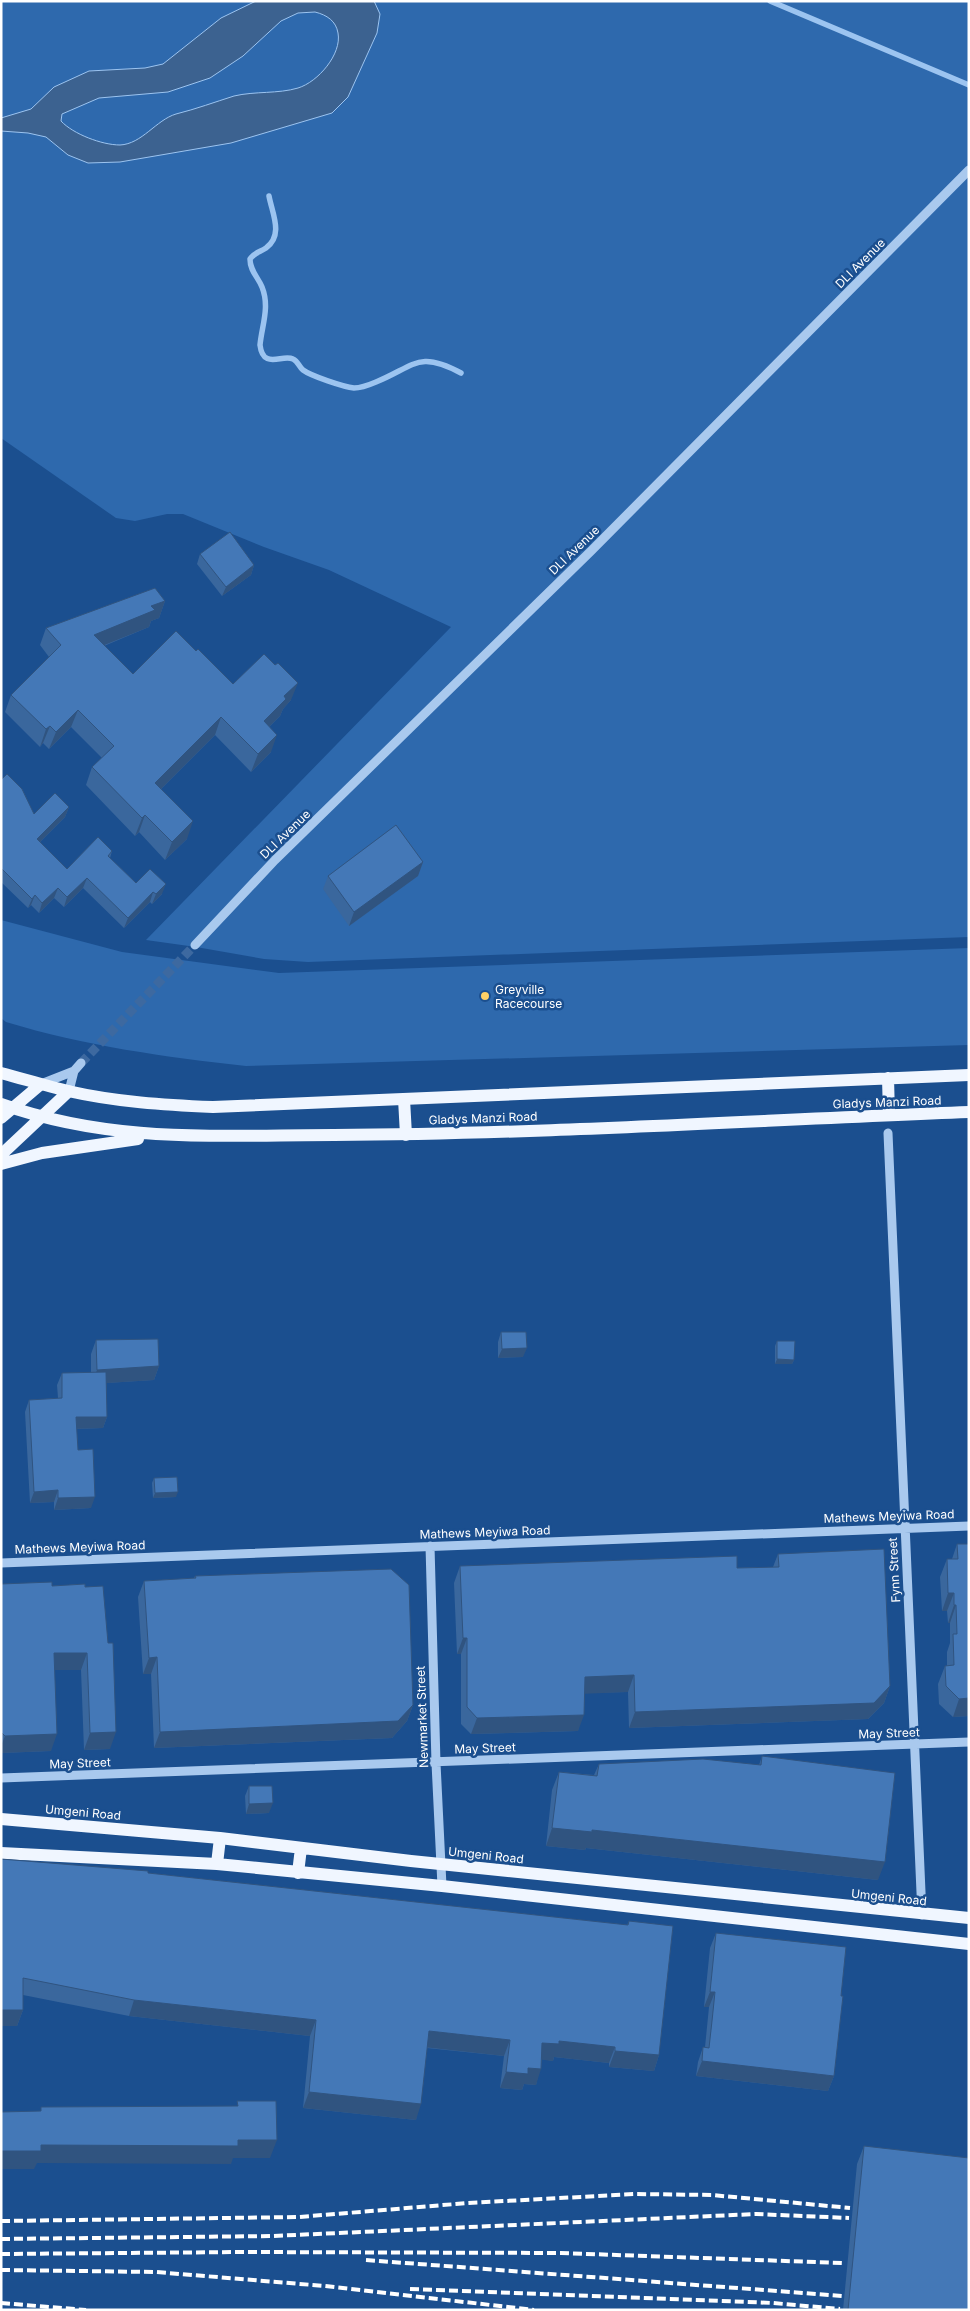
<svg xmlns="http://www.w3.org/2000/svg" width="970" height="2311" font-family="Inter,sans-serif">
  <rect width="100%" height="100%" fill="#1b4f8f"/>
  <!-- green -->
  <path fill="#2e69ad" d="M1 1H969V937L308 962 264 959 196 947 146 940 451 627 329 570 264 547 183 514H167L135 521 116 518 1 438Z
    M1 920 122 952 279 973 969 948V1045L246 1066C165 1057 85 1046 6 1022L1 1018Z"/>
  <!-- water -->
  <path fill="#3c6290" stroke="#9cc4f0" fill-rule="evenodd" d="M256 1H374L380 14 377 33 348 97 332 113 231 143 120 162 88 163 68 155 46 137 28 133 1 131V118L31 109 54 87 89 71 145 68 163 64 221 18ZM315 12C327 15 336 21 338 33 342 54 318 82 298 88 278 94 255 91 234 96 215 102 196 109 176 114 156 120 142 144 120 145 102 145 73 134 61 121L62 114 99 98 168 92 210 78 243 56 281 21 298 13Z"/>
  <g fill="none" stroke-linecap="round" stroke-linejoin="round">
    <!-- stream -->
    <path stroke="#9cc4f0" stroke-width="5.5" d="M770 1 969 85
      M269 196C272 213 284 235 266 248 260 252 254 253 250 259 250 271 258 277 262 287 270 307 262 325 260 345 263 370 282 354 293 359 298 361 299 367 303 370 311 376 344 387 354 388 362 388 369 385 376 382 415 366 418 350 461 373"/>
    <!-- minor-tunnel -->
    <path stroke="#3d69a0" stroke-width="9" stroke-dasharray="9 4.5" stroke-linecap="butt" d="M81 1063 195 945"/>
    <!-- minor -->
    <path stroke="#a9c9ee" stroke-width="9" d="M195 945 275 860 591 551 969 170
      M41 1084 74 1071
      M69 1091 74 1071 81 1063
      M888 1133 922 1915
      M430 1546 436 1763 442 1886
      M1 1563 969 1526
      M1 1778 969 1742"/>
    <!-- major -->
    <path stroke="#f0f6ff" stroke-width="12" d="M1 1073C24 1079 46 1086 68 1091 116 1102 165 1105 213 1107L969 1075
      M888 1078 889 1115
      M404 1099 406 1135
      M1 1104C113 1144 218 1135 334 1135 546 1134 757 1120 969 1112
      M1 1118 41 1084
      M1 1155 69 1091
      M1 1164 42 1153 138 1139
      M1 1819 220 1838 411 1861 969 1918
      M1 1853 217 1864 442 1886 969 1944
      M217 1864 220 1838
      M298 1873 301 1848"/>
    <!-- rail -->
    <path stroke="#fff" stroke-width="4" stroke-dasharray="9 4" stroke-linecap="butt" d="M1 2221 299 2217 468 2203 635 2194 712 2195 850 2208
      M1 2239 273 2236 756 2214 849 2218
      M1 2254 244 2252 561 2253 842 2263
      M366 2260 843 2296
      M1 2270 156 2272 325 2286 534 2310
      M410 2289 773 2303 840 2309
      M1 2303 86 2310"/>
  </g>
  <!-- wall -->
  <path fill="#3a679d" d="M200 554 254 565 251 575 222 596 197 564Z
    M165 601 159 618 151 621 149 627 104 646 133 674 196 651 233 684 291 700 283 709 280 716 269 727 271 752 251 772 215 735 161 789 187 839 165 860 139 832 135 836 86 785 92 767 102 758 71 727 49 749 43 743 40 747 5 712 11 695 49 657 40 645 46 628Z
    M1 780 34 814 69 807 65 817 40 842 67 869 112 851 110 858 136 883 162 894 152 904 150 902 124 928 83 888 64 907 54 898 39 913 31 905 28 908 1 882Z
    M423 862 418 876 349 926 323 889 328 876Z
    M501 1332 523 1357 498 1358V1342Z
    M96 1340 159 1366 154 1380 106 1383 107 1417 103 1428 76 1429 78 1450 91 1508 54 1510V1502L30 1503 25 1412 29 1400 58 1398 57 1385 62 1373H91V1354Z
    M777 1341 794 1360 792 1364H775V1346Z
    M154 1478 176 1497 153 1498 152 1483Z
    M957 1544 969 1716 953 1717 939 1704 938 1684 945 1666H947V1652L950 1643V1623H948L947 1611H942L940 1577 947 1559H952Z
    M778 1554 890 1686 884 1703 868 1719 629 1728 628 1692 584 1693 578 1731 471 1734 461 1724V1654H457L454 1583 460 1566 737 1568 773 1567Z
    M195 1576 413 1705 407 1721 392 1738 154 1748 151 1674H143L138 1597 144 1581 194 1578Z
    M1 1584 52 1586 85 1584 110 1749 84 1750 81 1670H55L51 1751 1 1753Z
    M762 1756 878 1880 586 1848 585 1850 546 1846 552 1790 559 1772 594 1775 599 1764 759 1765Z
    M249 1786 269 1813 246 1814 245 1796Z
    M1 1859 148 1873 627 1925 629 1921 659 2055 654 2071 609 2067V2063L554 2057 553 2061 542 2059 536 2085 524 2084 522 2090 500 2088 504 2056 427 2048 416 2120 303 2108 310 2036 129 2016 23 1995V2010L17 2026Z
    M716 1933 841 1996 834 2076 828 2091 696 2076 698 2062 703 2047H705L709 2007H704L710 1948Z
    M864 2146 969 2310H843L857 2164Z"/>
  <!-- shaded-wall -->
  <path fill="#305480" d="M254 565 251 575 222 596 226 587Z
    M165 601 159 618 151 621 149 627 87 652 94 635 151 606Z
    M298 683 291 700 283 709 280 716 258 738 264 721 284 696Z
    M78 710 71 727 49 749 56 732Z
    M221 717 215 735 149 801 155 783Z
    M50 726 43 743 40 747 46 729Z
    M277 735 271 752 251 772 258 754Z
    M69 807 65 817 33 849 37 839Z
    M145 815 139 832 135 836 142 818Z
    M193 821 187 839 165 860 172 842Z
    M423 862 418 876 349 926 354 912Z
    M87 878 83 888 64 907 67 897Z
    M166 884 162 894 152 904 156 894Z
    M58 888 54 898 39 913 42 903Z
    M153 892 150 902 124 928 128 918Z
    M35 895 31 905 28 908 32 899Z
    M527 1348 523 1357 498 1358 502 1349Z
    M777 1359 794 1360 792 1364H775Z
    M159 1366 154 1380 92 1384 97 1370Z
    M76 1417H107L103 1428 72 1429Z
    M58 1490 54 1502 30 1503 34 1492Z
    M178 1492 176 1497 153 1498 155 1493Z
    M95 1497 91 1508 54 1510 58 1498Z
    M948 1593H954L947 1611H942Z
    M954 1605H956L950 1623H948Z
    M463 1638H467L461 1654H457Z
    M54 1653H87L81 1670H48Z
    M157 1657 151 1674H143L149 1658Z
    M634 1675 628 1692 579 1694 585 1677Z
    M890 1686 884 1703 868 1719 629 1728 635 1712Z
    M969 1698V1716L953 1717 959 1699Z
    M413 1705 407 1721 392 1738 154 1748 160 1732Z
    M584 1715 578 1731 471 1734 477 1718Z
    M116 1732 110 1749 84 1750 90 1733Z
    M57 1734 51 1751 1 1753V1746L5 1736Z
    M273 1803 269 1813 246 1814 249 1804Z
    M552 1828 592 1830 885 1862 878 1880 586 1848 585 1850 546 1846Z
    M710 1992H715L709 2007H704Z
    M134 2000 316 2020 310 2036 129 2016Z
    M1 2010H23L17 2026H1Z
    M429 2031 510 2040 504 2056 423 2047Z
    M559 2041 615 2047 609 2063 554 2057 553 2061 536 2059 542 2043Z
    M615 2051 659 2055 654 2071 609 2067Z
    M702 2061 834 2076 828 2091 696 2076Z
    M528 2068 541 2069 536 2085 524 2084 522 2090 500 2088 506 2072Z
    M309 2092 421 2104 416 2120 303 2108Z
    M238 2140H277L270 2158H233L231 2164 37 2163 34 2169H1V2151L41 2145Z"/>
  <!-- building -->
  <path fill="#4478b7" stroke="#305480" d="M230 532 254 565 226 587 200 554Z
    M155 588 165 601 151 606 155 610 94 635 133 674 176 631 196 651 198 649 233 684 264 654 275 665 278 663 298 683 284 696 286 699 264 721 277 735 258 754 221 717 155 783 193 821 172 842 145 815 142 818 92 767 114 746 78 710 56 732 50 726 46 729 11 695 61 645 46 628Z
    M7 774 22 789 34 814 55 793 69 807 37 839 67 869 98 837 112 851 108 856 136 883 150 869 166 884 156 894 153 892 128 918 87 878 67 897 58 888 42 903 35 895 32 899 1 868V780Z
    M396 825 423 862 354 912 328 876Z
    M501 1332H526L527 1348 502 1349Z
    M158 1339 159 1366 97 1370 96 1340Z
    M777 1341H795L794 1360 777 1359Z
    M106 1372 107 1417H76L78 1450 93 1449 95 1497 58 1498V1490L34 1492 29 1400 62 1398V1373Z
    M177 1477 178 1492 155 1493 154 1478Z
    M957 1544H969V1698L959 1699 946 1686 945 1666 954 1665 953 1634H957L956 1605H954V1593H948L947 1559H958Z
    M884 1549 890 1686 874 1703 635 1712 634 1675 585 1677 584 1715 477 1718 467 1707V1638H463L460 1566 737 1556V1568L779 1567 778 1554Z
    M391 1569 409 1585 413 1705 398 1721 160 1732 157 1657 149 1658 144 1581 196 1578 195 1576Z
    M52 1582V1586L85 1584V1587L103 1586 108 1643H113L116 1732 90 1733 87 1653H54L57 1734 5 1736 1 1732V1584Z
    M762 1756 895 1773 885 1862 592 1830V1832L552 1828 559 1772 597 1776 599 1764 703 1759 761 1765Z
    M249 1786H272L273 1803 249 1804Z
    M1 1859 148 1871V1873L628 1925 629 1921 673 1926 659 2055 615 2051V2047L559 2041V2044L542 2043 541 2069 528 2068V2074L506 2072 510 2040 429 2031 421 2104 309 2092 316 2020 134 2000 23 1978V2010H1Z
    M716 1933 846 1947 841 1996H843L834 2076 702 2061 703 2047 709 2048 712 2021 715 1992H710Z
    M237 2101H276L277 2140H238V2146L41 2145V2151H1V2112L41 2111V2107L238 2106Z
    M864 2146 969 2158V2310H848Z"/>
  <!-- markers -->
  <circle fill="#ffd166" stroke="#1b4f8f" stroke-width="2" cx="485" cy="996" r="5"/>
  <g text-anchor="middle" dominant-baseline="central" stroke-width="5" stroke-linejoin="round" paint-order="stroke">
    <!-- street labels -->
    <g font-size="12" fill="#fff" stroke="#1b4f8f">
      <text transform="translate(860 263) rotate(-45)">DLI Avenue</text>
      <text transform="translate(574 550) rotate(-44)">DLI Avenue</text>
      <text transform="translate(285 834) rotate(-44)">DLI Avenue</text>
      <text transform="translate(887 1102) rotate(-2)">Gladys Manzi Road</text>
      <text transform="translate(483 1118) rotate(-2)">Gladys Manzi Road</text>
      <text transform="translate(889 1516) rotate(-2)">Mathews Meyiwa Road</text>
      <text transform="translate(485 1532) rotate(-2)">Mathews Meyiwa Road</text>
      <text transform="translate(80 1547) rotate(-2)">Mathews Meyiwa Road</text>
      <text transform="translate(894 1570) rotate(-93)">Fynn Street</text>
      <text transform="translate(422 1717) rotate(-92)">Newmarket Street</text>
      <text transform="translate(889 1733) rotate(-2)">May Street</text>
      <text transform="translate(485 1748) rotate(-2)">May Street</text>
      <text transform="translate(80 1763) rotate(-2)">May Street</text>
      <text transform="translate(83 1812) rotate(5)">Umgeni Road</text>
      <text transform="translate(486 1855) rotate(6)">Umgeni Road</text>
      <text transform="translate(889 1897) rotate(6)">Umgeni Road</text>
    </g>
    <!-- poi labels -->
    <g font-size="12" fill="#fff" stroke="#1b4f8f" text-anchor="start">
      <text x="495" y="989">Greyville<tspan x="495" dy="14">Racecourse</tspan></text>
    </g>
  </g>
  <!-- border -->
  <rect width="970" height="2311" fill="none" stroke="#ffffff" stroke-width="5"/>
</svg>
